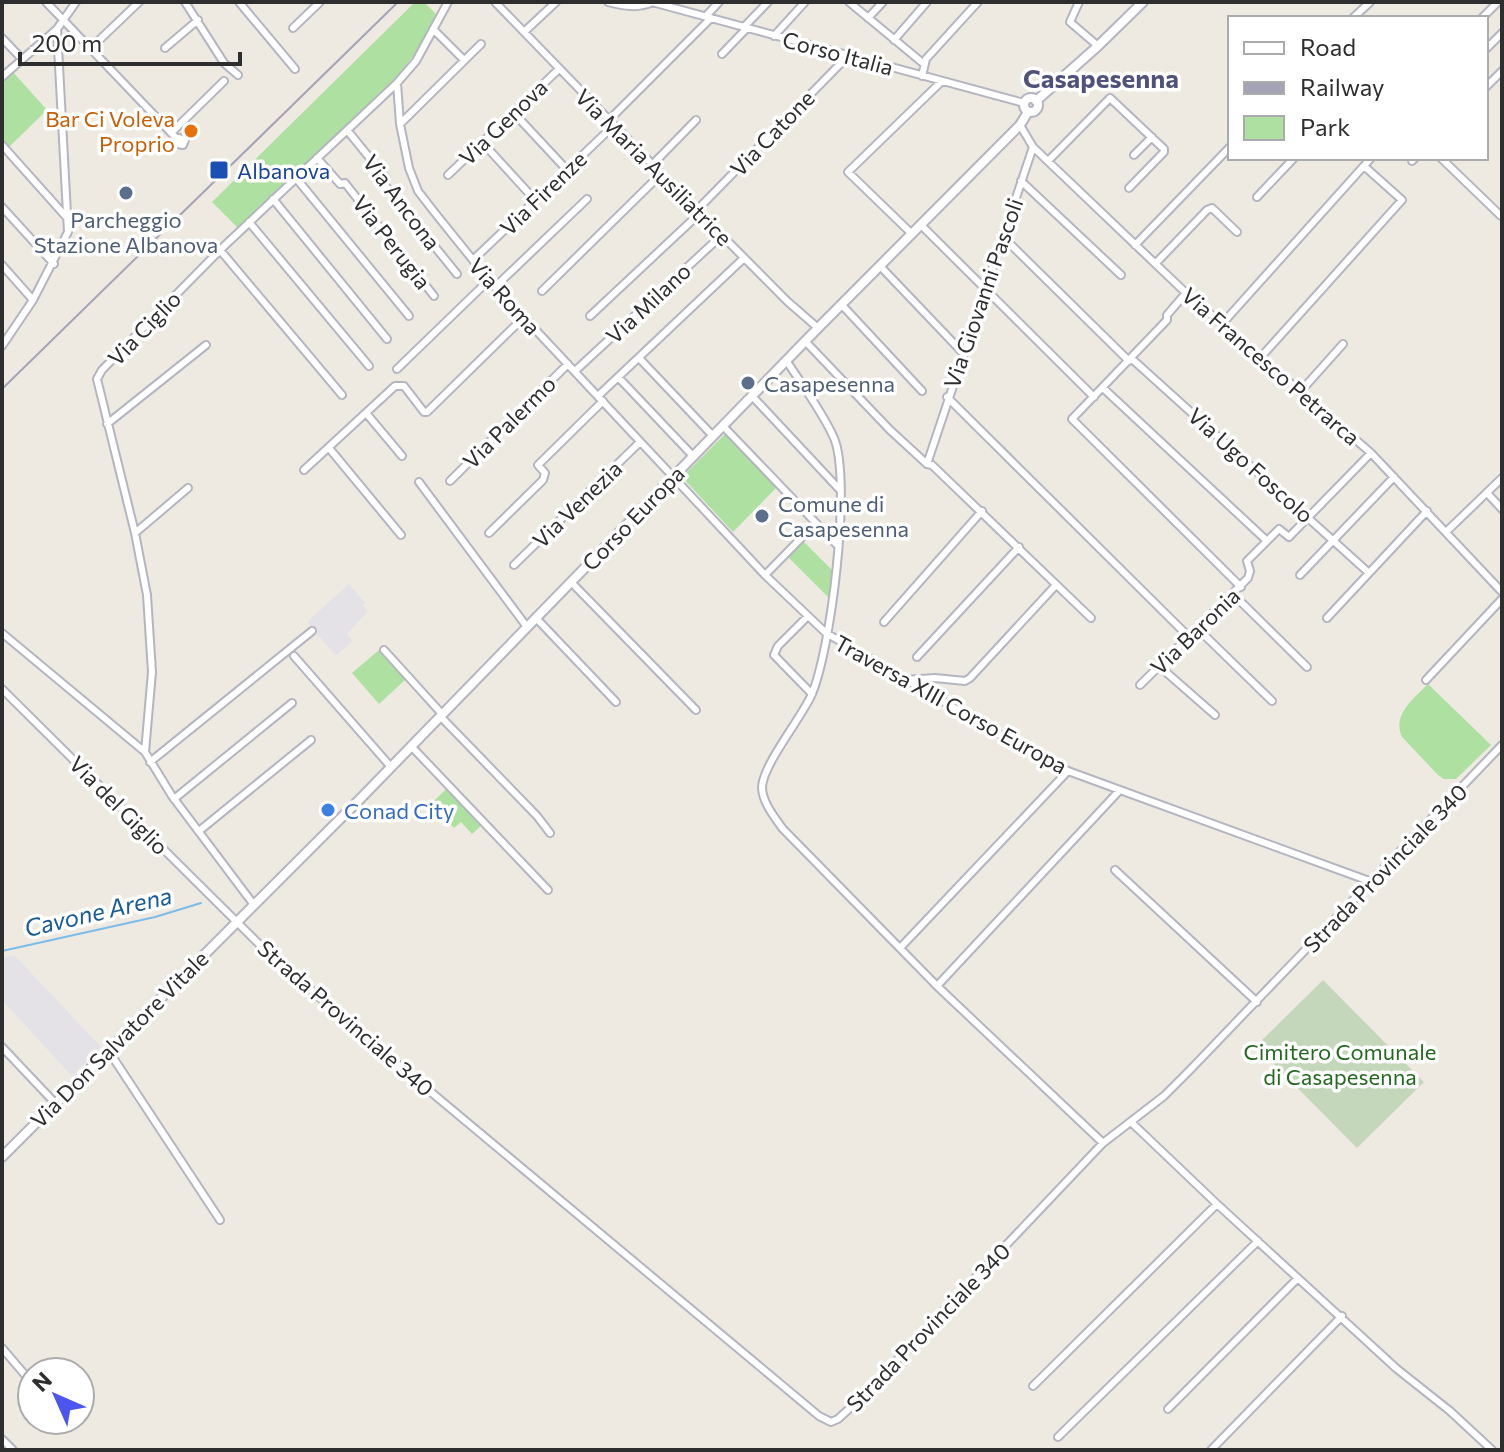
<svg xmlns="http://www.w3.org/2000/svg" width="1504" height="1452" font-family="Commissioner,sans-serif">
  <rect width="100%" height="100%" fill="#eeeae1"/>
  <!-- industrial -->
  <path fill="#e4e1e7" d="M349 584 365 603 363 605 368 611 347 634 352 641 336 656 307 622Z
    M15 956 101 1047 72 1076 2 1000V957Z"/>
  <!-- green -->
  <path fill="#aee0a2" d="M415 2H424L436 14 421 46 397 76 238 228 212 202Z
    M12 71 47 110 8 148 2 142V80Z
    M726 433 777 487 733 532 682 477Z
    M803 541 833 571 829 598 788 557Z
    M379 650 406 679 379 704 352 673Z
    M1428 684 1491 745 1456 779H1444L1438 775 1402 737C1392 715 1413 699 1428 684Z
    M446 789 482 825 472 834 461 822 454 828 431 804Z"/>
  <!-- cemetery -->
  <path fill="#c4d7ba" d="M1323 980 1424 1082 1357 1148 1256 1046Z"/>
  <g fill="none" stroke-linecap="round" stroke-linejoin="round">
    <!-- stream -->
    <path stroke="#7cbce8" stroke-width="2" d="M2 951 155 917 201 903"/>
    <!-- minor casing -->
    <g stroke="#b4b5c0" stroke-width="10">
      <path id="minor" d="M46 2 178 140
        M185 2 224 63 238 75
        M239 2 295 69
        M495 2 678 191 787 301 818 328
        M608 2C624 6 637 9 653 2
        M652 2 1024 103
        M849 2 924 64
        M1079 2 1070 22 1098 46
        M706 16 719 2
        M868 18 883 2
        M1353 18 1370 2
        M1482 18 1498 2
        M744 27 768 2
        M293 28 320 2
        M433 29 464 60
        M524 32 556 2
        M774 36 805 2
        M2 38 22 59
        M894 40 927 2
        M91 48 139 2
        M165 48 198 20
        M1486 49 1502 33
        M722 54 747 28
        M922 76 926 59 978 2
        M2 77 57 29 76 2
        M397 83 400 124 409 168 418 191 435 213 489 280 765 575 826 633 1025 749 1068 771 1372 882
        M1486 87 1502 71
        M513 112 567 170
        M608 121 711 18
        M400 124 481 44
        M347 130 386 178 384 184 457 274
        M171 133 224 81
        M179 138 185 140 183 145 178 144Z
        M482 142 535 200
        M2 145 69 220
        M1033 147 1186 293 1371 453 1502 592
        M1134 155 1152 137
        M317 158 340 184 345 183 434 296
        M1441 158 1501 216
        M1048 161 1110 98 1164 149V152L1129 188
        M1412 161 1415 158
        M652 165 696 120
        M448 175 559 69
        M296 178 409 316
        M1021 181 1121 275
        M1257 197 1294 158
        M273 199 387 339
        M2 207 54 264
        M697 210 848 56
        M249 222 369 366
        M921 225 1094 397
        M912 234 848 172 942 81
        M1002 236 1129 361
        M1135 245 1230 147
        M220 250 342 395
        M473 260 613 126
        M1156 263 1207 210 1212 208 1237 232
        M2 265 33 300
        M880 266 963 353
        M495 287 587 199
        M542 291 661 174
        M1186 293 1167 315V320L1072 419 1241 587
        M841 304 922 391
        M590 316 700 213
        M1222 324 1371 158
        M805 341 890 430 927 464 932 465 1091 618
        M2 346 33 300 68 232 57 29
        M1261 357 1402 200 1364 166
        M639 358 713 436
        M1132 359 1369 573
        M786 360C802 385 822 411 834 438 852 481 831 652 811 696 801 718 763 765 762 787 762 802 775 818 783 829L937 986 1103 1143
        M397 369 489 280
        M575 371 722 235
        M618 377 693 456
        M1103 388 1266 540
        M1301 391 1343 344
        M598 396 744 258
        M752 396 840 490
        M947 397 1189 637
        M366 413 402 456
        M107 424 206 345
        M723 426 838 546
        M329 448 401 535
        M927 464 1033 147 1020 125
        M304 470 395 386H404L424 412H427L523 318
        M450 481 568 364
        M419 482 527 627
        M1487 493 1502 509
        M1446 532 1502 478
        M135 533 188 488
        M489 533 543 480 545 473 538 465 603 401
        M514 565 640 442
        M765 575 816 523
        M1300 575 1394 477
        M571 582 696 710
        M1234 595 1307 667
        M807 617 778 646 774 655 812 694
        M536 618 616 702
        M1327 618 1427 511
        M884 622 982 511
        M1198 629 1272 701
        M2 633 145 752
        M384 650 442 714
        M294 656 391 767
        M917 657 1019 547
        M1159 666 1215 715
        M905 680 935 678 965 681 970 678 1056 585
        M1426 680 1502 599
        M1140 685 1248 578 1250 571 1247 561 1279 529 1289 537 1371 453
        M2 689 264 949 365 1037 819 1416 831 1422 838 1419 862 1397 1103 1143 1164 1096 1190 1070 1502 745
        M440 716 537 816 550 833
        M411 746 548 890
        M150 762 312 631
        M174 799 292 703
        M199 831 311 740
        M1115 870 1257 1002
        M254 905 172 796 145 752 152 672 147 595 135 533 97 379 102 370 220 250 397 83 416 61 448 2
        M900 948 1068 771
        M937 986 1119 791
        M2 1047 55 1103
        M108 1050 220 1220
        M1132 1123 1217 1204 1397 1369 1450 1411 1492 1450
        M2 1348 32 1383
        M1033 1386 1217 1204
        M1168 1409 1298 1278
        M1058 1437 1258 1241
        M2 1439 13 1450
        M1211 1450 1342 1316"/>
    </g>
    <!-- tertiary casing -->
    <g stroke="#b4b5c0" stroke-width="12">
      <path id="tertiary" d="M1024 105a7 7 0 1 1 14 0a7 7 0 1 1-14 0Z
        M1036 101 1098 46 1143 2
        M2 1157 362 797 818 328 1020 125 1028 112"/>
    </g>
    <!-- minor -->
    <use href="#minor" stroke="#fff" stroke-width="6"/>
    <!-- tertiary -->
    <use href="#tertiary" stroke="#fff" stroke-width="8"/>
    <!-- rail -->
    <path stroke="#a4a4b6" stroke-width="2" d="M2 389 398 2"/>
  </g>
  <!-- markers -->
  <circle fill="#e8710a" stroke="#fff" stroke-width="3" cx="191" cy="131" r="8"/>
  <rect fill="#1a4fb4" stroke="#fff" stroke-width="3" x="209" y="160" width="20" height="20" rx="4"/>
  <g fill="#5c6f8a" stroke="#fff" stroke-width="3">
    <circle cx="126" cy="193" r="8"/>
    <circle cx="748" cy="383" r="8"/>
    <circle cx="762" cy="516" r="8"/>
  </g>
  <circle fill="#3f7fe0" stroke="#fff" stroke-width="3" cx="328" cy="810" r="8"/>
  <g text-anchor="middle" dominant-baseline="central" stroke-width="7" stroke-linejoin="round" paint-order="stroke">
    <!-- street labels -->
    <g font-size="22" fill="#2e2e2e" stroke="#fff">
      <text transform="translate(838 53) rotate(15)">Corso Italia</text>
      <text transform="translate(503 122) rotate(-44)">Via Genova</text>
      <text transform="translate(772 133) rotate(-46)">Via Catone</text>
      <text transform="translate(654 167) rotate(45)">Via Maria Ausiliatrice</text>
      <text transform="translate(543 193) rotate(-44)">Via Firenze</text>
      <text transform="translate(402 202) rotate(53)">Via Ancona</text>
      <text transform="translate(392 242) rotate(52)">Via Perugia</text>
      <text transform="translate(983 293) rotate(-71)">Via Giovanni Pascoli</text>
      <text transform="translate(505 296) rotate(48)">Via Roma</text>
      <text transform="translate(648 303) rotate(-43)">Via Milano</text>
      <text transform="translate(144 328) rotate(-46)">Via Ciglio</text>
      <text transform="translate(1271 366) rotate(41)">Via Francesco Petrarca</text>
      <text transform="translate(509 422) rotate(-45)">Via Palermo</text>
      <text transform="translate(1251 465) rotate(42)">Via Ugo Foscolo</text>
      <text transform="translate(577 504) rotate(-44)">Via Venezia</text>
      <text transform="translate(633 518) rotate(-46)">Corso Europa</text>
      <text transform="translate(1195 631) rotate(-44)">Via Baronia</text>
      <text transform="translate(951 704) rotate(29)">Traversa XIII Corso Europa</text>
      <text transform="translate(119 805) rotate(45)">Via del Giglio</text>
      <text transform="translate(1385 868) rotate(-46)">Strada Provinciale 340</text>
      <text transform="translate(346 1018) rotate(41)">Strada Provinciale 340</text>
      <text transform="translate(119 1039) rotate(-45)">Via Don Salvatore Vitale</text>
      <text transform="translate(928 1327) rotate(-46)">Strada Provinciale 340</text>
    </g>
    <!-- food labels -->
    <g font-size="22" fill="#c56008" stroke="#fff" text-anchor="end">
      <text x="175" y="118">Bar Ci Voleva<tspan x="175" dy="25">Proprio</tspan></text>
    </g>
    <!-- transit labels -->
    <g font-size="22" fill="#164399" stroke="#fff" text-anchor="start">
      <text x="237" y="170">Albanova</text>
    </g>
    <!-- service labels -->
    <g font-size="22" fill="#4e5e75" stroke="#fff" text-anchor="start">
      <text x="126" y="219" text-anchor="middle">Parcheggio<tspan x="126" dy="25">Stazione Albanova</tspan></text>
      <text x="764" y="383">Casapesenna</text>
      <text x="778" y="503">Comune di<tspan x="778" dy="25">Casapesenna</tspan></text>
    </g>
    <!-- shop labels -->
    <g font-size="22" fill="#366cbe" stroke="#fff" text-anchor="start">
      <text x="344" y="810">Conad City</text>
    </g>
    <!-- park labels -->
    <g font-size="22" fill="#256820" stroke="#fff">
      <text x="1340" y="1051">Cimitero Comunale<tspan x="1340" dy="25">di Casapesenna</tspan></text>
    </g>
    <!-- water labels -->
    <g font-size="24" font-style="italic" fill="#175a98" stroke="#fff">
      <text transform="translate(98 911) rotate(-13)">Cavone Arena</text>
    </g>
    <!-- quarter labels -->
    <g font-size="26" font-weight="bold" fill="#50527c" stroke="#fff">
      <text x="1101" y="77">Casapesenna</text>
    </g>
  </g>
  <!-- border -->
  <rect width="1504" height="1452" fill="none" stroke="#2e2e2e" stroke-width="8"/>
  <!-- legend -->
  <rect x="1228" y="16" width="260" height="144" fill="#ffffff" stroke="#ababab" stroke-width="2"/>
  <rect x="1244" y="42" width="40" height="12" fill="#ffffff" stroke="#ababab" stroke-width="2"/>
  <text x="1300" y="56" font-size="24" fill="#2e2e2e">Road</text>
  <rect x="1244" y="82" width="40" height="12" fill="#a4a4b6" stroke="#ababab" stroke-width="2"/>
  <text x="1300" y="96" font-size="24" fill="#2e2e2e">Railway</text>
  <rect x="1244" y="116" width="40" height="24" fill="#aee0a2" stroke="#ababab" stroke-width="2"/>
  <text x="1300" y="136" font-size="24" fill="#2e2e2e">Park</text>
  <!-- north arrow -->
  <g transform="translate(56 1396) rotate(315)"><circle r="38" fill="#ffffff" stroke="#ababab" stroke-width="2"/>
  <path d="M0-6L14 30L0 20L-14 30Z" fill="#4d55ef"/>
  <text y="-12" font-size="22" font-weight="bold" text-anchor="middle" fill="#2e2e2e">N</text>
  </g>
  <!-- scale -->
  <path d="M20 52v12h220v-12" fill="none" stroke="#2e2e2e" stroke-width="4"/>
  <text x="32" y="52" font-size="24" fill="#2e2e2e" stroke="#ffffff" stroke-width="6" paint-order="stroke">200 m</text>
</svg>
